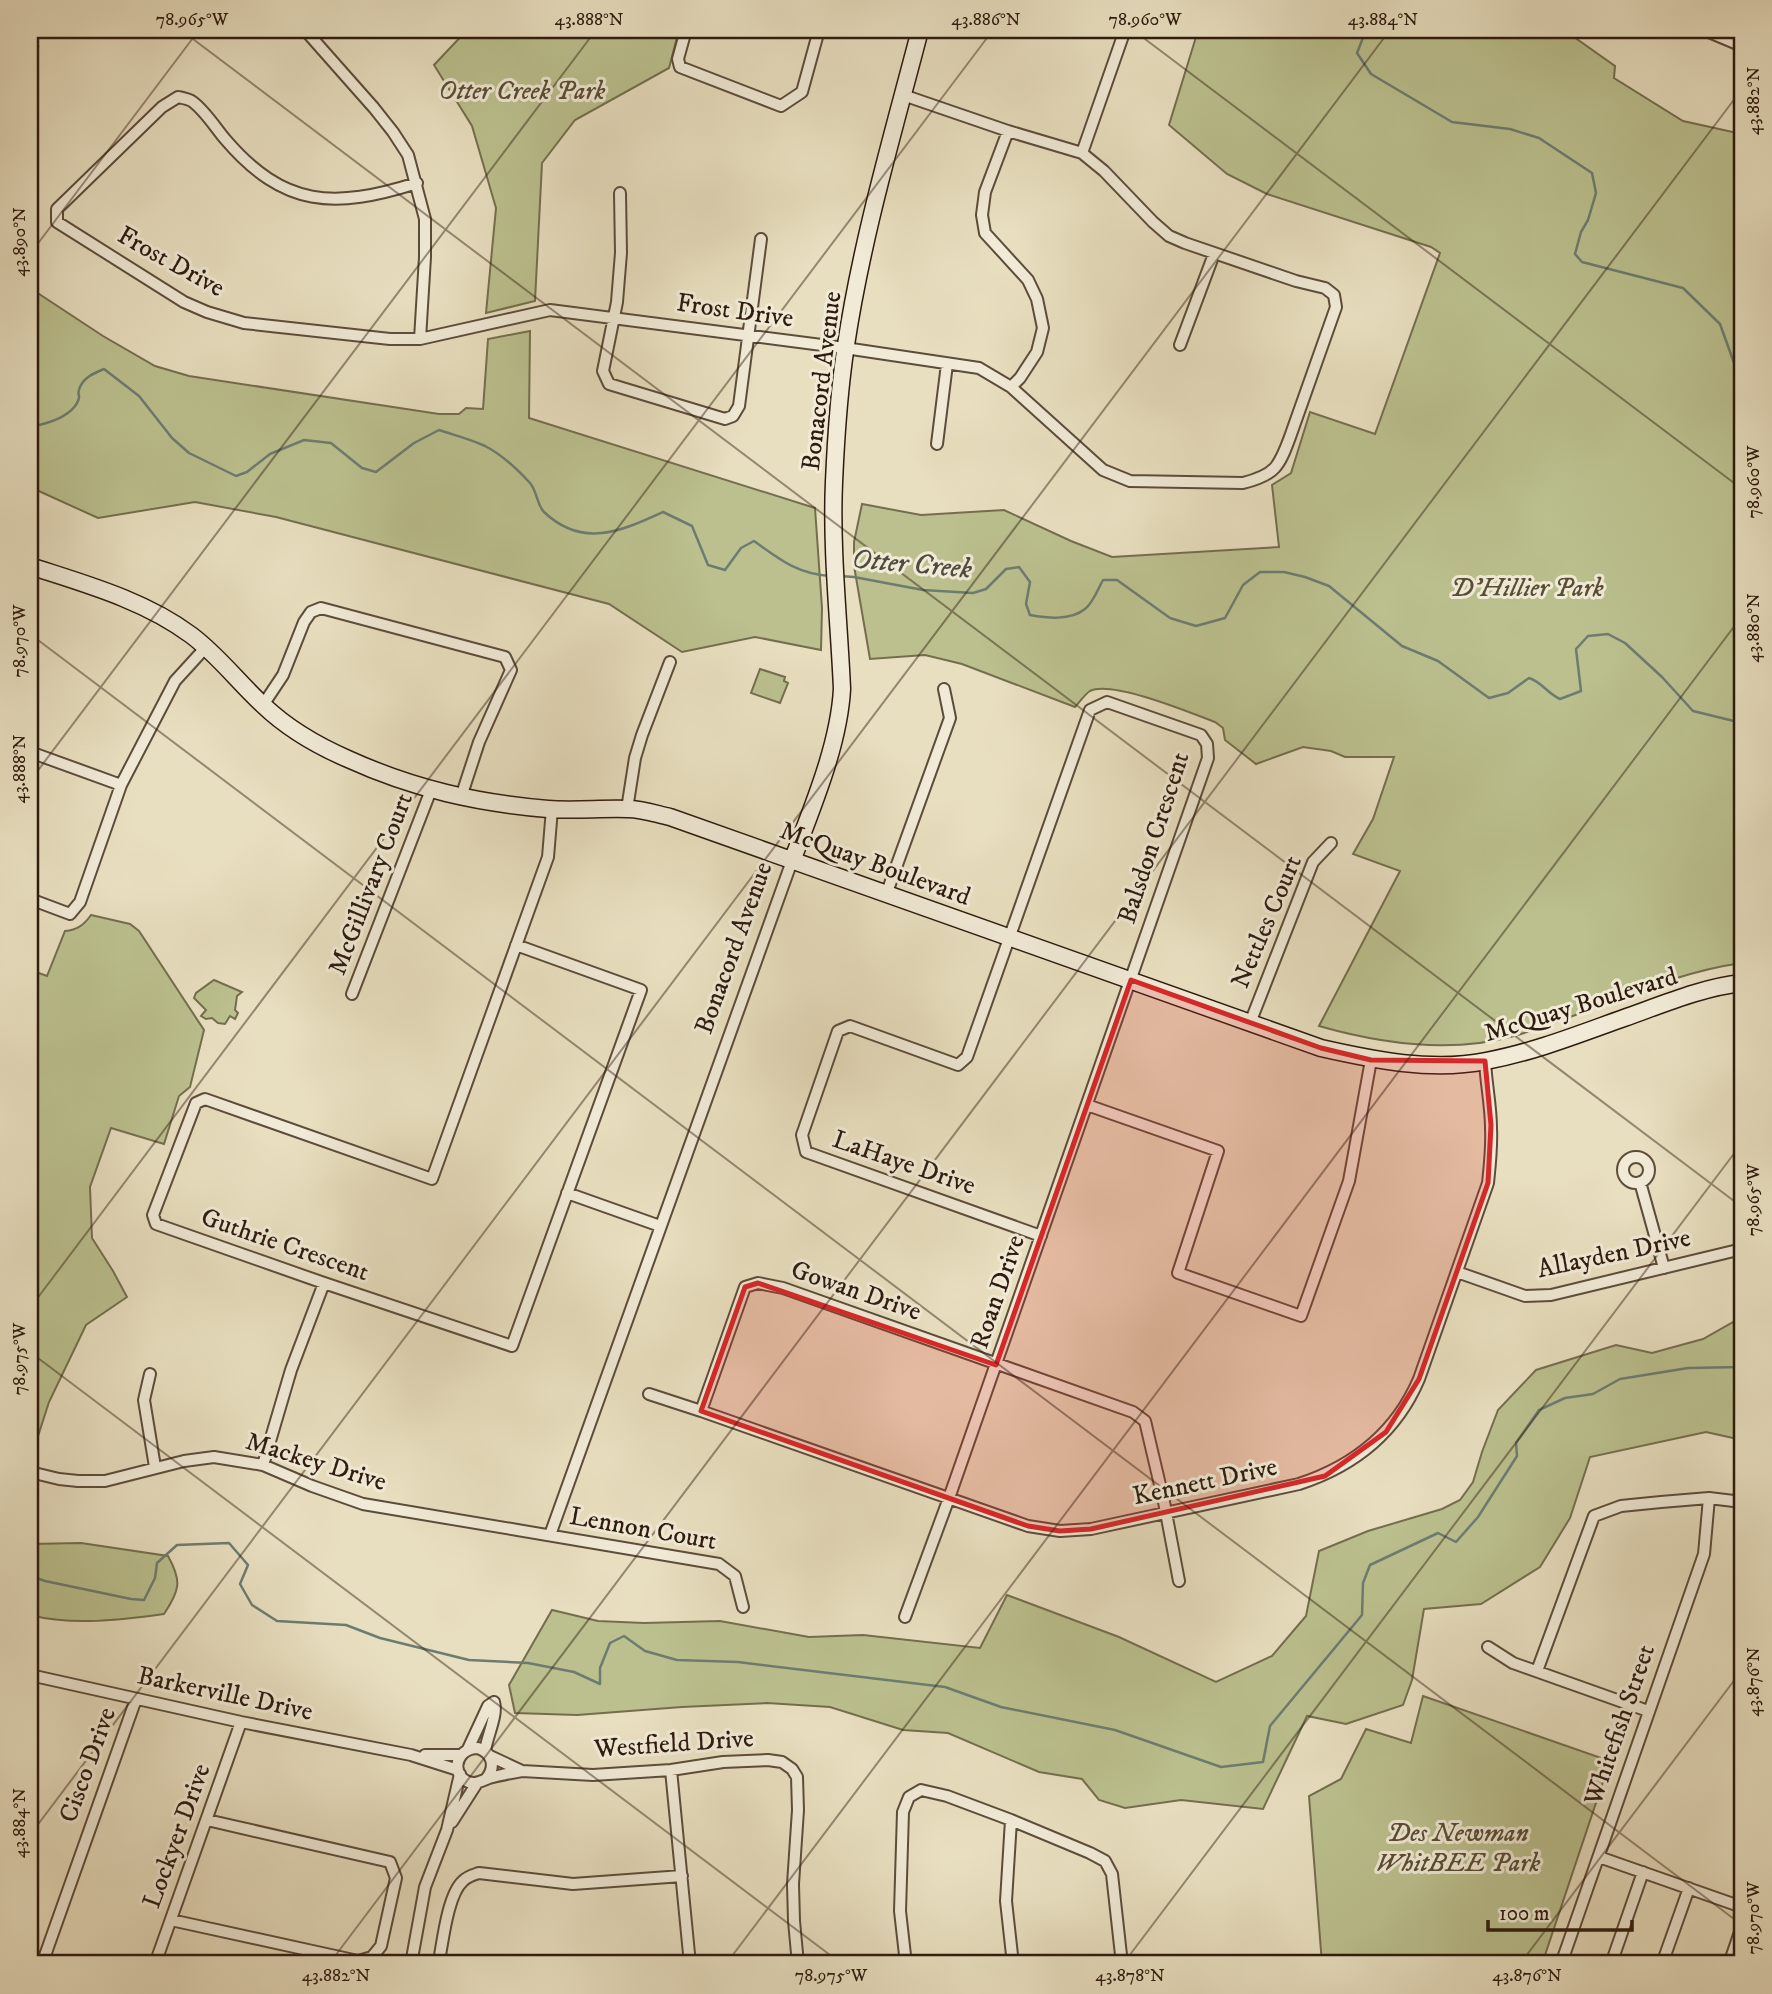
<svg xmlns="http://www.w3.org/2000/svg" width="1772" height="1994" font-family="'IM FELL DW Pica',serif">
  <rect width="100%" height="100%" fill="#e8dfc0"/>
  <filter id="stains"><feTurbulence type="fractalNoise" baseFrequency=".00286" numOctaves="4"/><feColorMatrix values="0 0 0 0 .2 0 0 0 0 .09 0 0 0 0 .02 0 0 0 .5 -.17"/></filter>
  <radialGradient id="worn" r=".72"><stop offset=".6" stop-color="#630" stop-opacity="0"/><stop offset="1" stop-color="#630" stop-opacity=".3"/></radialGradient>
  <!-- green -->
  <path fill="#bbc08e" stroke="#746e4e" stroke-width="2" d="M467 30H679L669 68 575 120 542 163 535 301 486 313 496 208 472 126 434 65Z
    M1176 30H1564L1615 66 1614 78 1683 121 1742 134V963C1662 974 1591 1014 1514 1036 1450 1054 1382 1044 1319 1026L1400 871 1353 854 1373 819 1394 757H1345L1331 751 1303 747 1256 764 1225 740 1223 728 1215 722C1191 713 1112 680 1090 691 1085 694 1079 703 1075 707L962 664 925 655 870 659 854 566V542L862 504 921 515 1004 510 1071 541 1112 557 1279 547 1272 485 1291 473 1310 412 1375 434 1440 253 1431 247 1267 194 1227 174 1169 125 1196 37Z
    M30 288 103 336 155 366 189 376 439 414H459L466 408 483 409 488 339 530 331 529 418 815 508 822 608 821 650 755 637 682 652 609 604 276 517 195 502 98 518 30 487Z
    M760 669 785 677 784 681 788 683 780 703 751 693Z
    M91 915 130 924 139 931 204 1030 190 1087 179 1096 164 1144 111 1128 90 1187 92 1238 113 1271 127 1297 86 1325 49 1402 31 1458 30 970 47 976 65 931C77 930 84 925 91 915Z
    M214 980 242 992 237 996 235 1010 238 1013 235 1019 230 1016 225 1024 218 1023 212 1018 206 1019 201 1016 206 1010 194 998 196 993Z
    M1742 1317V1440L1706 1432 1590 1457 1570 1518 1540 1567 1481 1604 1424 1609 1412 1680 1403 1705 1346 1724 1307 1716 1263 1809 1181 1800 1125 1808 1099 1800 1082 1779 1039 1772 948 1733 903 1730 830 1707 767 1703 682 1707 577 1715 515 1713 509 1685 552 1610 598 1621 644 1623 720 1621 809 1637 863 1635 980 1648 1007 1595 1119 1637 1216 1682 1272 1656 1306 1616 1319 1551 1368 1531 1442 1509 1460 1500 1473 1482 1482 1452 1498 1410 1536 1370 1616 1345 1652 1353 1703 1339Z
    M81 1543 168 1556C182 1581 180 1590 164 1614 120 1620 73 1626 30 1615V1544Z
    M1423 1696 1610 1761 1542 1964H1322L1309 1796 1341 1779 1366 1729 1411 1743Z"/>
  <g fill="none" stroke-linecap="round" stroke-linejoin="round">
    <!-- stream -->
    <path stroke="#6d7c71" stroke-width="2.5" d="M1366 30 1357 53 1371 74 1452 122 1510 129 1539 138 1592 173 1596 193 1588 220 1581 232 1575 254 1582 262 1683 288 1720 324 1742 385
      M30 427C46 424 71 417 78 401 81 393 77 397 79 390 82 378 94 373 104 369L139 396 172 438 189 453 236 476 247 472 270 454 304 440 331 443 362 468 376 472 414 443 439 430C454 435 470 439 485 446 501 454 518 470 530 483 537 491 537 505 544 512 583 549 621 531 663 512L692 526 708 565 725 570 741 548 754 541C779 559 797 574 830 576
      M840 576 854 577 923 590 973 593 986 589 1006 569 1019 567 1030 582 1026 604 1030 615C1047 618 1070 621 1085 609 1093 603 1098 589 1103 580H1117L1170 618 1196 626 1225 618 1243 585 1260 572H1284L1305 577 1329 586 1402 646 1438 661 1489 698 1508 693 1529 678C1542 682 1548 694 1560 699L1581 691 1576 649 1588 636 1608 634 1625 643 1662 677 1693 711 1742 723
      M30 1576 45 1581 131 1599 144 1600 155 1578 157 1563 177 1545 229 1543 248 1565 240 1584 252 1605 277 1621 346 1625 380 1638 469 1660 528 1663 574 1672 600 1684V1668L610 1643 624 1636 645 1651 677 1660 738 1662 945 1687 1001 1707 1115 1730 1221 1767 1263 1762 1270 1726 1362 1615 1363 1583 1370 1565 1438 1533 1456 1542 1478 1517 1517 1456 1516 1443 1539 1410 1565 1398 1593 1394 1620 1379 1688 1368 1742 1367"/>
    <!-- street casing -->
    <g stroke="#5c4c3b" stroke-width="14">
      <path id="street" d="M305 30 374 108 393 132 408 155 425 219V257L420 339
        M686 30 678 59 680 67 781 106 802 92 819 30
        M1704 30 1742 46
        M1008 131 985 192 982 215 985 233 1028 280 1037 299 1043 328 1037 352 1020 378 1011 387
        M1082 153 1125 30
        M417 183C334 209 284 208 225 139 215 127 205 111 193 102 189 99 183 98 178 97L162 107 57 209V222L184 302 207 312 244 323 390 339H420L550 310 845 348 979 368 1011 387 1103 470 1130 481 1243 483C1275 475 1279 467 1290 437L1336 307 1334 295 1325 288 1296 281 1185 243 1169 236 1153 222 1104 171 1082 153 1008 131 903 95
        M620 193 621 253 617 302 603 371 609 384 725 419 733 416 739 406 761 239
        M1180 345 1214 254
        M937 444 947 364
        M263 705 283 675 304 622 311 612 321 608 505 657 511 670 479 742 461 797
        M30 752 121 785
        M627 809 635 758 642 735 670 662
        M886 895 950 718 944 689
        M30 899 70 914 80 902 121 785 175 681 206 647
        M516 945 641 990 512 1346 324 1283 156 1224 153 1215 196 1103 205 1099 432 1179 548 857 552 809
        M352 994 431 790
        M1250 1023 1313 862 1331 843
        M1087 1105 1218 1151 1178 1273 1301 1316 1349 1181 1371 1060
        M1623 1170a13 13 0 1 1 26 0a13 13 0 1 1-26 0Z
        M1640 1182 1664 1268
        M567 1193 660 1226
        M1457 1272 1525 1296 1551 1295 1742 1249
        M150 1374 144 1400 155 1467
        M649 1394 701 1411 1028 1526 1060 1531 1091 1529 1299 1484C1354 1466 1396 1433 1419 1379L1488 1183C1490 1164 1492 1147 1491 1128 1491 1105 1486 1084 1485 1061
        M701 1411 745 1287 758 1283 783 1288 1133 1412 1145 1421 1164 1502 1179 1581
        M263 1465 291 1370 324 1283
        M30 1472 59 1479 78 1481H105L184 1461 214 1457 263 1465 312 1486 363 1504 719 1564 735 1576 743 1607
        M550 1535 792 861
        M905 1617 949 1498 1208 758 1207 744 1201 735 1107 702 1090 710 967 1057 958 1065 850 1026 838 1031 802 1135 806 1152 1041 1236
        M1488 1647 1513 1663 1648 1711
        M1537 1671 1594 1516 1621 1506 1661 1502 1709 1498 1742 1502
        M30 1675 241 1722 411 1755 458 1770
        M468 1749 488 1706 494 1702
        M485 1751C487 1736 498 1715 494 1702
        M425 1755H461
        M490 1756 522 1771 593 1775 671 1770 723 1762 768 1760 782 1762 792 1769 797 1777 798 1810 793 1884 794 1921 798 1964
        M671 1770 690 1964
        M486 1779C496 1767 493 1753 478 1748 453 1748 450 1780 473 1783 479 1783 484 1780 489 1778 500 1775 511 1773 522 1771
        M1011 1820 1006 1901 1013 1964
        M452 1822 477 1783
        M1599 1857 1742 1907
        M171 1920 358 1961 372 1957 381 1946 396 1878 390 1862 207 1820
        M42 1964 136 1699
        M155 1964 241 1722
        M411 1964 425 1887 447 1830 460 1774
        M441 1964 439 1961C443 1940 448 1894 463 1881 468 1876 473 1875 479 1873L573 1884 682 1876
        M906 1964 900 1911 903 1812 909 1797 921 1790 947 1796 1011 1820 1090 1853 1105 1861 1112 1874 1122 1964
        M1561 1964 1704 1554 1709 1498
        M1611 1964 1643 1872
        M1662 1964 1689 1888
        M1729 1964 1742 1926"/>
    </g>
    <!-- secondary casing -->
    <g stroke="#2e1b0f" stroke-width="19">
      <path id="secondary" d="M30 566C85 584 144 600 191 635 218 655 238 682 263 705 287 728 318 746 348 759 414 789 477 803 548 809 575 811 602 808 628 809 642 809 656 814 670 817L1321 1048C1374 1060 1432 1072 1486 1061 1534 1052 1579 1034 1624 1018 1661 1005 1703 987 1742 983
        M792 861C812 808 839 745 842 689 839 620 831 551 834 482 836 436 839 390 846 345 862 238 893 134 920 30"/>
    </g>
    <!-- street -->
    <use href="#street" stroke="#f0ead6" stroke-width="10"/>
    <!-- secondary -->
    <use href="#secondary" stroke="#f0ead6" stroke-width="16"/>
    <!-- rail -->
    <path stroke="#2e1b0f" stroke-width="2.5" stroke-dasharray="12 12" stroke-linecap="butt" d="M30 54 55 30"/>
  </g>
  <!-- marked area -->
  <path fill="#d62828" fill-opacity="0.2" stroke="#d62828" stroke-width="5" stroke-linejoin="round" d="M1131 980 1321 1048 1371 1060 1485 1061 1491 1125 1488 1183 1419 1379 1386 1432 1325 1476 1091 1529 1060 1531 1028 1526 701 1411 745 1287 758 1283 996 1365Z"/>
  <!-- ticks -->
  <path fill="none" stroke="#2e1b0f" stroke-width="2" stroke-opacity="0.45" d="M181 30 1742 1207M1133 30 1742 489M30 254 199 30M30 634 1742 1925M30 781 596 30M30 1308 993 30M30 1352 842 1964M30 1835 1390 30M329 1964 1742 89M726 1964 1742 616M1123 1964 1742 1143M1520 1964 1742 1670"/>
  <g text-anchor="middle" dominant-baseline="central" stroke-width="6" stroke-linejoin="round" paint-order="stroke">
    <!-- park labels -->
    <g font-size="26" font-style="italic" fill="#584d35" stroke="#f0ead6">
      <text x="522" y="91">Otter Creek Park</text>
      <text x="1527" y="588">D'Hillier Park</text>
      <text x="1458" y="1833">Des Newman<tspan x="1458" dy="30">WhitBEE Park</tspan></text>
    </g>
    <!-- street labels -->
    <g font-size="26" fill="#2e1b0f" stroke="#f0ead6">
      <text transform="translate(171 262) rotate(29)">Frost Drive</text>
      <text transform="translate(735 311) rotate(8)">Frost Drive</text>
      <text transform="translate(822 381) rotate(-83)">Bonacord Avenue</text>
      <text transform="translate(1154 838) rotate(-72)">Balsdon Crescent</text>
      <text transform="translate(875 864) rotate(20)">McQuay Boulevard</text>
      <text transform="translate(371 884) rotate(-69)">McGillivary Court</text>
      <text transform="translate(1267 922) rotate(-67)">Nettles Court</text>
      <text transform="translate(734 948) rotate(-70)">Bonacord Avenue</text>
      <text transform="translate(1581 1005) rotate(-17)">McQuay Boulevard</text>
      <text transform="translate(904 1163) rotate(19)">LaHaye Drive</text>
      <text transform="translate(285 1245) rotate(19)">Guthrie Crescent</text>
      <text transform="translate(1614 1254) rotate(-12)">Allayden Drive</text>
      <text transform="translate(856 1291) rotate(19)">Gowan Drive</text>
      <text transform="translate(998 1292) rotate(-71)">Roan Drive</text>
      <text transform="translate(316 1462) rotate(17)">Mackey Drive</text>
      <text transform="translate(1205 1482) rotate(-12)">Kennett Drive</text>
      <text transform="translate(643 1529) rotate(10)">Lennon Court</text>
      <text transform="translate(225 1694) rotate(12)">Barkerville Drive</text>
      <text transform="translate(1620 1725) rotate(-71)">Whitefish Street</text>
      <text transform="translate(674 1744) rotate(-4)">Westfield Drive</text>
      <text transform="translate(88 1765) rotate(-70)">Cisco Drive</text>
      <text transform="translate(177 1836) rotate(-70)">Lockyer Drive</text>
    </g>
    <!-- water labels -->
    <g font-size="28" font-style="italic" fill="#4e4b40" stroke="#f0ead6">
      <text transform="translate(912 564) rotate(5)">Otter Creek</text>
    </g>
  </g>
  <!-- margin -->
  <rect width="1772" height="1994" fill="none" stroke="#e8dfc0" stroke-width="77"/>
  <!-- scale -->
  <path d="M1488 1920v10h144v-10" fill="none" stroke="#2e1b0f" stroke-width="3.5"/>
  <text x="1499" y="1920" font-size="21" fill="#2e1b0f" stroke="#f0ead6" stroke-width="5" paint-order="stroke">100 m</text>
  <rect x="38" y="38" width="1696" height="1917" fill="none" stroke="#2e1b0f" stroke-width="2.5"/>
  <g font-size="18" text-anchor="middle" fill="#2e1b0f">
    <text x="192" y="25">78.965°W</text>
    <text x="589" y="25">43.888°N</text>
    <text x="986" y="25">43.886°N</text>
    <text x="1145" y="25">78.960°W</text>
    <text x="1383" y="25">43.884°N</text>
    <text transform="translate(1753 101) rotate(-90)" y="6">43.882°N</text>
    <text transform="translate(19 242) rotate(-90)" y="6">43.890°N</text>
    <text transform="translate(1753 482) rotate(-90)" y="6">78.960°W</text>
    <text transform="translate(1753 628) rotate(-90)" y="6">43.880°N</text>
    <text transform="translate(19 641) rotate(-90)" y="6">78.970°W</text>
    <text transform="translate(19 769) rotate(-90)" y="6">43.888°N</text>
    <text transform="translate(1753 1200) rotate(-90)" y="6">78.965°W</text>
    <text transform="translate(19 1359) rotate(-90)" y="6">78.975°W</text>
    <text transform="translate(1753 1682) rotate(-90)" y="6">43.876°N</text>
    <text transform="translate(19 1823) rotate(-90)" y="6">43.884°N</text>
    <text transform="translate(1753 1918) rotate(-90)" y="6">78.970°W</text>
    <text x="336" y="1981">43.882°N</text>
    <text x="831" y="1981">78.975°W</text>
    <text x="1130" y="1981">43.878°N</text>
    <text x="1527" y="1981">43.876°N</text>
  </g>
  <rect width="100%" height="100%" filter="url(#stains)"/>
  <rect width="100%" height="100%" fill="url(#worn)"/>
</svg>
